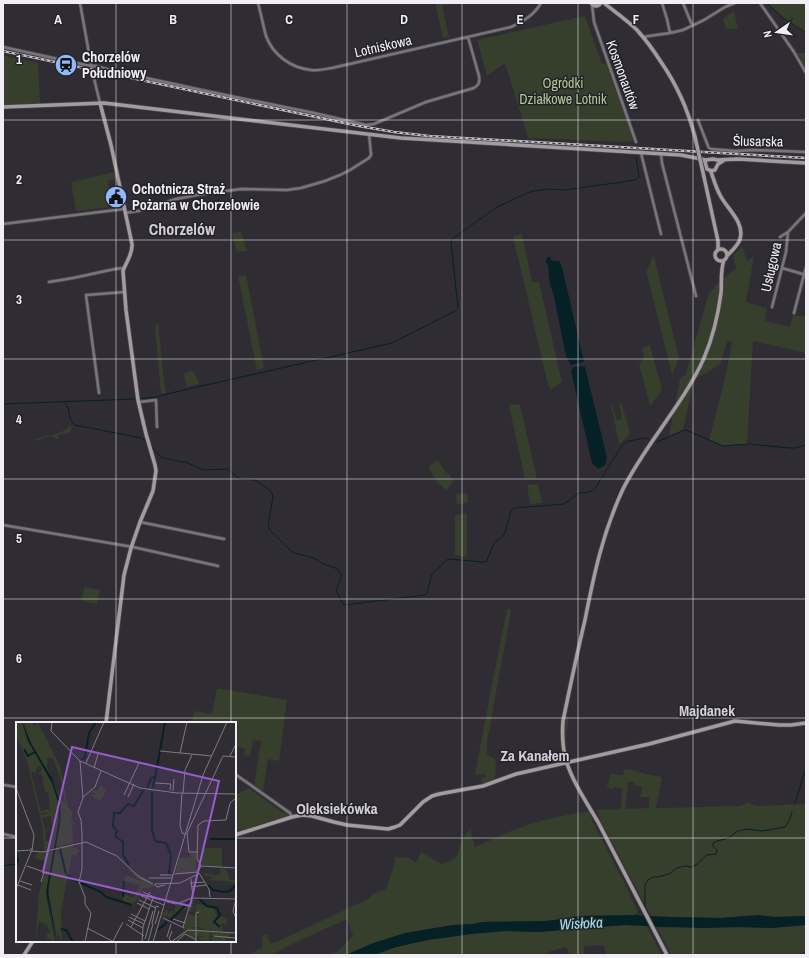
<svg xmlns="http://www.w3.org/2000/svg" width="809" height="958" font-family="'Archivo Narrow',sans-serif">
  <rect width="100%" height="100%" fill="#2f2c34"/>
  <!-- green -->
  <path fill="#363e2c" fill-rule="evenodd" d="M435 3H456L442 6 449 37 443 38Z
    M766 3H806V34L786 21Z
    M734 11 738 29H726L723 19Z
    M585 16 602 64H606L607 66 634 141 623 142 528 138 505 63 487 76 477 40Z
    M796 53H806V67H804Z
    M3 55 38 63 40 103 3 105Z
    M115 172 116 179 108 181 112 207 76 211 71 182Z
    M241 231 247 251 237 252 232 234Z
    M522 234 532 282H539L562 382 550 390 548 385 513 236Z
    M742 246 747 261 754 256 746 302 767 308 765 321 790 327 793 315 806 317V353L753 341 747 444 724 446 709 440 725 379 732 342 727 341 721 363 716 367 694 380 683 430 669 436 680 378 686 374 708 296C714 285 726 276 736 269L733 255 739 250Z
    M654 256 679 358 672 375 646 271 650 264 652 258Z
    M246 275 264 368 257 370 238 276Z
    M158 323 164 381 166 393 161 394 155 327Z
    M650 345 662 390 650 406 639 364 644 357 642 348Z
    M191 371 194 372 199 384 186 387 184 374Z
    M512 404 520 405 537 478 525 479 509 406Z
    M619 404H622L630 434 621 443H619L611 405H612L617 421 622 418Z
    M69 425 72 428 69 433 58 435 59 439H55L54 437 50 436 35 441 34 439C45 436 57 435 67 429Z
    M438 460 445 471 454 480 447 491 437 482 428 467Z
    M538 484 542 503 530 504 527 485Z
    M467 493 468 503 457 504 456 494Z
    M467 513V557L455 555V515Z
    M84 587 100 590 97 604 82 601Z
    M507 609H511L510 617 487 742V755L494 758 496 762 495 779 482 784 481 778 486 777 485 774 475 775 492 684Z
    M217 688 287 700 279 761 268 759 263 791 254 786 261 741 253 740 250 756 244 755 245 749 238 747 235 759V723H192L194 711 212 714Z
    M566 717H569C568 727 564 743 567 753 568 756 570 757 573 760H569C564 749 561 729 566 717Z
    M624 769 638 771 641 773 662 777 656 808 741 806 747 802 756 806 806 804V916L774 917 759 915 721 918 669 917 651 916 601 822 597 810 621 809 622 788 613 787 612 789H610V787L607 788V785H608L610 774 623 775ZM628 782H635L634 785 642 787 640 797H649V808L625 809Z
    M249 788 283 813 284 812 287 814 288 816 235 832V795Z
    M589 811 593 822 628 890 639 915 579 916 563 919 545 921 483 922 473 924 453 925 405 933 371 944 346 955H331C340 950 347 943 353 935L347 919 290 945 272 955H247L262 948 263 935H267L270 943H274L370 898 373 894 386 889 393 869 395 857 409 858 416 863 421 852 442 864 455 858 457 856 460 845 464 837 470 829 475 847H476C491 840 506 832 522 827 543 819 566 815 589 811Z
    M625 925 647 926 662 955H607L603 945 584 946V954L570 955 566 947 551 951 544 955H374L396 947 428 940 471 934 505 931 538 932Z
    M806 925V951L797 955H671L657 927 702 928 740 927 771 928Z"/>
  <!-- water -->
  <path fill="#052125" d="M547 257H550L551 260 553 261H559L562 267 584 362 571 365 566 356 554 296 550 284 548 265 546 262Z
    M581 366 585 367 607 458 605 465 598 469 592 463 571 371 574 367Z
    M631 915 669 917 721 918 759 915 774 917 806 916V925L771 928 740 927 702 928 675 927H665L625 925 538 932 505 931 471 934 428 940 396 947 374 955H346L371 944 405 933 453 925 473 924 483 922 545 921 563 919 579 916Z"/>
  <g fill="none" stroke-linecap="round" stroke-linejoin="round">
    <!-- stream -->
    <path stroke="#052125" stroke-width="1" d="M767 3 782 17 806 33
      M527 193 533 191 550 189 565 190 636 180 639 177 636 157
      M458 308 451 241 452 239 497 207 525 194
      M140 399 156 397 171 393 392 343 457 310
      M65 403C72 409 66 419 75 425L141 438 146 441
      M3 404 136 399
      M657 442 682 431 686 430 723 446 748 444
      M750 444 789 448H795L806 445
      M152 447 161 457 164 458 188 463 203 470 228 469 239 479 255 480 271 491 273 497 268 525 270 530 291 551 295 553 314 558 323 564 338 569 342 576 336 590 343 604 345 605 425 595 427 593 432 574 448 559 482 562H486L487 560 494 543 503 536 505 533 511 511 514 508 564 504 579 493 589 492 592 491 596 487 621 447 626 442 634 440 644 438 649 439
      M795 803 806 768
      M3 866 17 864
      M644 908 645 907V885L648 880 653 877H658L669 874 677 868 685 866 691 867 696 865 707 855 716 854 717 850 713 846V843L717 841 729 838 732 835 738 831 747 829 762 831 785 827 790 819 792 812
      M635 916 641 910"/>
    <!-- street casing -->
    <g stroke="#4a474f" stroke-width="4">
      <path id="street" d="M80 3 92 70 100 103
        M258 3C261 14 263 25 266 36 273 55 291 68 311 70 318 71 325 69 332 68L511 27C524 21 534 15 541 3
        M662 3 667 19 670 33
        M683 3 692 25
        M760 3 794 52 806 73
        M592 4 594 22 636 142
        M644 37 649 36 670 33 683 30 704 20 725 7 735 3
        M3 47 67 61 91 66H96L114 71 211 92 314 113 366 125 374 124 426 102 474 88C479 85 480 82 479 76L468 37
        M698 120 708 146 709 148 711 149 736 151 754 150 806 152
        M641 153 661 234
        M661 154 662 163 696 296
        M125 213 138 211 176 199 197 195 241 189 287 190 301 188 325 181 340 175 350 170 369 158 371 155V154L369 134
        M3 224 124 209
        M780 237 788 232 806 213
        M782 268 806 275
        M49 282 73 278 115 269 124 268
        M772 307 786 252 788 232
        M794 313 806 267
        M99 393 86 295 125 292
        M139 402 156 400 157 427
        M140 522 224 539
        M3 525 133 547 218 566
        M235 774 290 813 292 817
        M4 785 17 787
        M3 834 17 837"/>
    </g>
    <!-- secondary casing -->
    <g stroke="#4a474f" stroke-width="5">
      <path id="secondary" d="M591 3C594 7 598 7 601 3
        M604 3C615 12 627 20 637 30 646 40 654 51 661 62 677 85 688 110 695 137
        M100 103 111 145 132 244C133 254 126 262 123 271L126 310 138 400 146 434 155 465 156 471 153 491 140 522 131 548 124 575 106 723
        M3 107 104 103 401 138 681 155 706 160 713 159 717 160 738 159 806 163
        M700 159 705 162 707 169 711 171 715 170 718 164 723 161
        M710 170 711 172C714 180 716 188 720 195 727 209 745 222 740 239 738 246 732 250 727 256
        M704 177 718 241V249L717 251
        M715 255a6 6 0 1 1 12 0a6 6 0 1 1-12 0Z
        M235 835 292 817 302 815 312 816 334 822 347 825 388 829 395 827 400 825 423 802 432 796 439 794 483 786 516 774 649 744 735 721 779 725H791L806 723
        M24 955 33 941
        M667 955C644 911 621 866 598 822 587 803 572 781 566 760 562 746 562 734 563 721 570 687 577 653 585 620 594 574 603 532 623 489 646 443 683 405 704 358 713 337 718 316 721 293 722 283 720 271 724 260"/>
    </g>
    <!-- street -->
    <use href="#street" stroke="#797475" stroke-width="2.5"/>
    <!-- secondary -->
    <use href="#secondary" stroke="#a39b9d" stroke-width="3.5"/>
    <!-- rail casing -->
    <g stroke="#c1bfc5" stroke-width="2.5">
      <path id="rail" d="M3 51 359 126 394 132 429 136 806 158"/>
    </g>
    <!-- rail -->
    <use href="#rail" stroke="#25232a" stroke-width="1" stroke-dasharray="3" stroke-linecap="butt"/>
    <!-- secondary-bridge casing -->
    <g stroke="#4a474f" stroke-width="5" stroke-linecap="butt">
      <path id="secondary-bridge" d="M695 137 704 177"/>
    </g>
    <!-- secondary-bridge -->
    <use href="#secondary-bridge" stroke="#a39b9d" stroke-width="3.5"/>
  </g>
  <!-- grid -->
  <path fill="none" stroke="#f1eff5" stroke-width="1" stroke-opacity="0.55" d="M116 3V723M231 3V723M347 3V955M462 3V955M578 3V955M693 3V955M3 120H806M3 240H806M3 359H806M3 479H806M3 599H806M3 718H806M3 838H17M235 838H806M116 941V955M231 941V955"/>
  <!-- icons -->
  <defs>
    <g id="station-disc" transform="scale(1.15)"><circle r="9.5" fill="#8fb8fd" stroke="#25232a"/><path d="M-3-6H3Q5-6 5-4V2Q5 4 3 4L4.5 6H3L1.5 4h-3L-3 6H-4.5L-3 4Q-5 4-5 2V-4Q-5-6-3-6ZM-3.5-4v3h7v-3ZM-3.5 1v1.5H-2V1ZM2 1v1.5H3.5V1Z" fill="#111"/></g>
    <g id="civic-disc" transform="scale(1.15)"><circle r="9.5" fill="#8fb8fd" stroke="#25232a"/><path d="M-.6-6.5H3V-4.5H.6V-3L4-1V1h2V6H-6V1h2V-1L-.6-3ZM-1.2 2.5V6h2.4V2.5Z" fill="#111"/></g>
  </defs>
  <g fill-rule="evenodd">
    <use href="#station-disc" x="66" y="65"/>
    <use href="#civic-disc" x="116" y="197"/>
  </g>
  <g text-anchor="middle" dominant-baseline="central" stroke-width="3" stroke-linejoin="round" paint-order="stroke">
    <!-- street labels -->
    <g font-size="14" fill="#f1eff5" stroke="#25232a">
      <text transform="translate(383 46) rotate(-13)">Lotniskowa</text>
      <text transform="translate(623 75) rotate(70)">Kosmonautów</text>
      <text transform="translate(758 141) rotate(1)">Ślusarska</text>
      <text transform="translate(771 267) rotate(-77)">Usługowa</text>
    </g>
    <!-- poi labels -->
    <g font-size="14" font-weight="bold" fill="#f1eff5" stroke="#25232a" text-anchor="start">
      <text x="82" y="57">Chorzelów<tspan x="82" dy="16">Południowy</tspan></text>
      <text x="132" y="189">Ochotnicza Straż<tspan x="132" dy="16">Pożarna w Chorzelowie</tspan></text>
    </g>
    <!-- park labels -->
    <g font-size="14" fill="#b2c895" stroke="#25232a">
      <text x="563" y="83">Ogródki<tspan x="563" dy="16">Działkowe Lotnik</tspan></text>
    </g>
    <!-- neighbourhood labels -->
    <g font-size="15" font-weight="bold" fill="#d3cfda" stroke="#25232a">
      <text x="707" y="710">Majdanek</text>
      <text x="535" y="755">Za Kanałem</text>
      <text x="337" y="808">Oleksiekówka</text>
    </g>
    <!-- water labels -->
    <g font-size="15" font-style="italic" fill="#9be4ed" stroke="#25232a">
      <text transform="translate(581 923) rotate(-3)">Wisłoka</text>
    </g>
    <!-- quarter labels -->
    <g font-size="16" font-weight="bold" fill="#d3cfda" stroke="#25232a">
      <text x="182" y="229">Chorzelów</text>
    </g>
  </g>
  <!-- overview -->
  <g transform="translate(16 722)">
    <rect width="220" height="220" fill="#2f2c34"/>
    <path d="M0 0H6L12 19 35 59 41 74 43 92 38 126 28 128 26 103 11 39 0 14ZM25 43V50L22 51 26 53 29 70H32L34 87 25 89V91L34 90 26 93V96L35 94 36 106 29 107 15 50H20V46ZM36 107V119H30L29 108ZM8 0H16L18 4 22 0 44 44 52 85 57 90 55 97 59 102 56 103 57 121 40 125 45 96 44 78 35 56 14 20ZM37 36 44 55 49 80 45 78 31 45V37ZM84 63 90 68 85 79 72 72 80 73 76 68 82 69ZM57 122V126L60 125 63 128 60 134 56 132 45 190 46 220 41 211V220L33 179V156L39 127ZM206 126V145L186 143V127L182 126ZM37 128 30 175 39 220H35V217L31 216V211H34L31 203 23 199 19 220 23 172 28 151V139L18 136 22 130ZM180 131V149L159 152 163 136 175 135 174 132ZM210 146 214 158H220V161L204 162 218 160 191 158 196 157 195 154H189V151L198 153 199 157V153H204V147ZM112 147 133 158 139 165 127 166 125 173 123 172V178L121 177 117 183 107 179V171L117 176 124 163 108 159 109 155 110 153 125 159ZM177 177 178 182 175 183 179 186 175 188 180 189 179 183 184 182 198 187 202 197 204 194 211 197V203L205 201 207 209 216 210 188 208 181 204 176 206 194 210 193 220 181 217 188 214 176 215 170 211 157 220 167 210 169 198 174 199 170 197 172 192 180 194 181 204 184 202H182L181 190 173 189V184L170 188 165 187 156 197 151 193 149 197V194L146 195 148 187V191L150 187 153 191 156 188 157 194 160 183H163L162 189 164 181 167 180 166 186ZM195 210 216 211 208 220H197L194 216 199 214H195Z" fill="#363e2c" fill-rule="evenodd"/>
    <path d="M6 0 16 23 36 56 44 81V101L32 169 41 220 30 170 43 99V83L36 61 12 19Z" fill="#052125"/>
    <path fill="none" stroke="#052125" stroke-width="2" d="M8 27 12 34 19 30M144 28 149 0M66 38 69 35 73 11 80 0M131 66 135 56 139 55M137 66 144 29M136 70V108L139 119M194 117H220M139 119 150 121 155 133M44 127 50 152M155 134 153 151 156 152M113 143 107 133V120L99 114 101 109 97 104 98 91H104L112 82 118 84 128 67M0 144 2 138 0 130M51 153 62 160M65 161 85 170 90 175 116 183M192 163 197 168 209 170 214 169 220 163M107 175 108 159M183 177 191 184 201 186 204 193 198 200 204 205M154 198 175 178M45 207 50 208 57 220M142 208 151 200"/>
    <path fill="none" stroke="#7d7a81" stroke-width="1" d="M36 0 35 9 64 39 124 66 161 71 220 72M144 29 196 34M164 31 171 0M214 34 220 22M64 39 67 76 62 90 65 98 66 111V147L63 160 69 175V182L75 191 69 220M70 41 88 0M78 46 82 32M139 61 155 62 154 68M0 66 18 113 16 129 15 130V126M157 69 158 57M166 71 164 103 166 111 169 112M167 71 169 48 176 33M108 73 123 41M67 75 79 65 85 49M112 75 118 62M0 129 14 128M16 129 26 130 70 120 101 134 123 155 137 162M181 130H173L171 111 207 34 220 35M11 144 28 150 25 160M185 144 181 137 182 103 188 99 210 98 214 81 220 76M182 150 185 144 220 146M183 151 193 167 194 175M159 152 181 150M144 153H157M133 156H156M175 157 177 175M4 159 16 163M174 161 188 160M138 162 141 165 149 163M139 162 164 161 182 152M2 163 15 168M175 165 190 163M0 167 15 130M127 170 143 177M125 174 148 183M177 176 220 177M220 177 217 189 220 196M123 178 140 186M151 180 160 182 176 176M121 181 133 187M115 192 129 199M113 195 128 202M147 196 168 206M157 197 169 201M112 198 127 206M110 202 128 214M136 202 140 184 143 185M139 202 143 189M115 205 134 170M167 205 176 176M71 206 98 220M198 214 219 216M151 215 155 202M129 217 137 189M97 219 107 200M126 220 127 205 137 176M132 220 137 202M137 220 187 53 211 0M155 220 172 208 220 211M156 220 153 217 156 209M160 220 169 212 181 218M180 220V191L183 190"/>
    <path fill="#985dcc" fill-opacity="0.15" stroke="#985dcc" stroke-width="2" d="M56 25 203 59 174 184 27 150Z"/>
    <rect width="220" height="220" fill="none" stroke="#f1eff5" stroke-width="2"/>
  </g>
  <g font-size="13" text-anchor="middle" font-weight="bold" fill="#f1eff5" stroke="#25232a" stroke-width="3" stroke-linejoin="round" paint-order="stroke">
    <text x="58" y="24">A</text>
    <text x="173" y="24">B</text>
    <text x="289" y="24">C</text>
    <text x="404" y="24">D</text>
    <text x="520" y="24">E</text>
    <text x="636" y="24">F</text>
    <text x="19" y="64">1</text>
    <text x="19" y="184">2</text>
    <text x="19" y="304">3</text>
    <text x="19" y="424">4</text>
    <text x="19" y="543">5</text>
    <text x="19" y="663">6</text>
  </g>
  <!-- border -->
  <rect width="809" height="958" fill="none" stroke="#f1eff5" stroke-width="8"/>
  <!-- north arrow -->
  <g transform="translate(777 32) rotate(257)" stroke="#25232a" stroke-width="3" paint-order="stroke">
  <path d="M0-3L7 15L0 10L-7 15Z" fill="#f1eff5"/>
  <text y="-6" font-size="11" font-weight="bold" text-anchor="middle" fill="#f1eff5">N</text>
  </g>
</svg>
